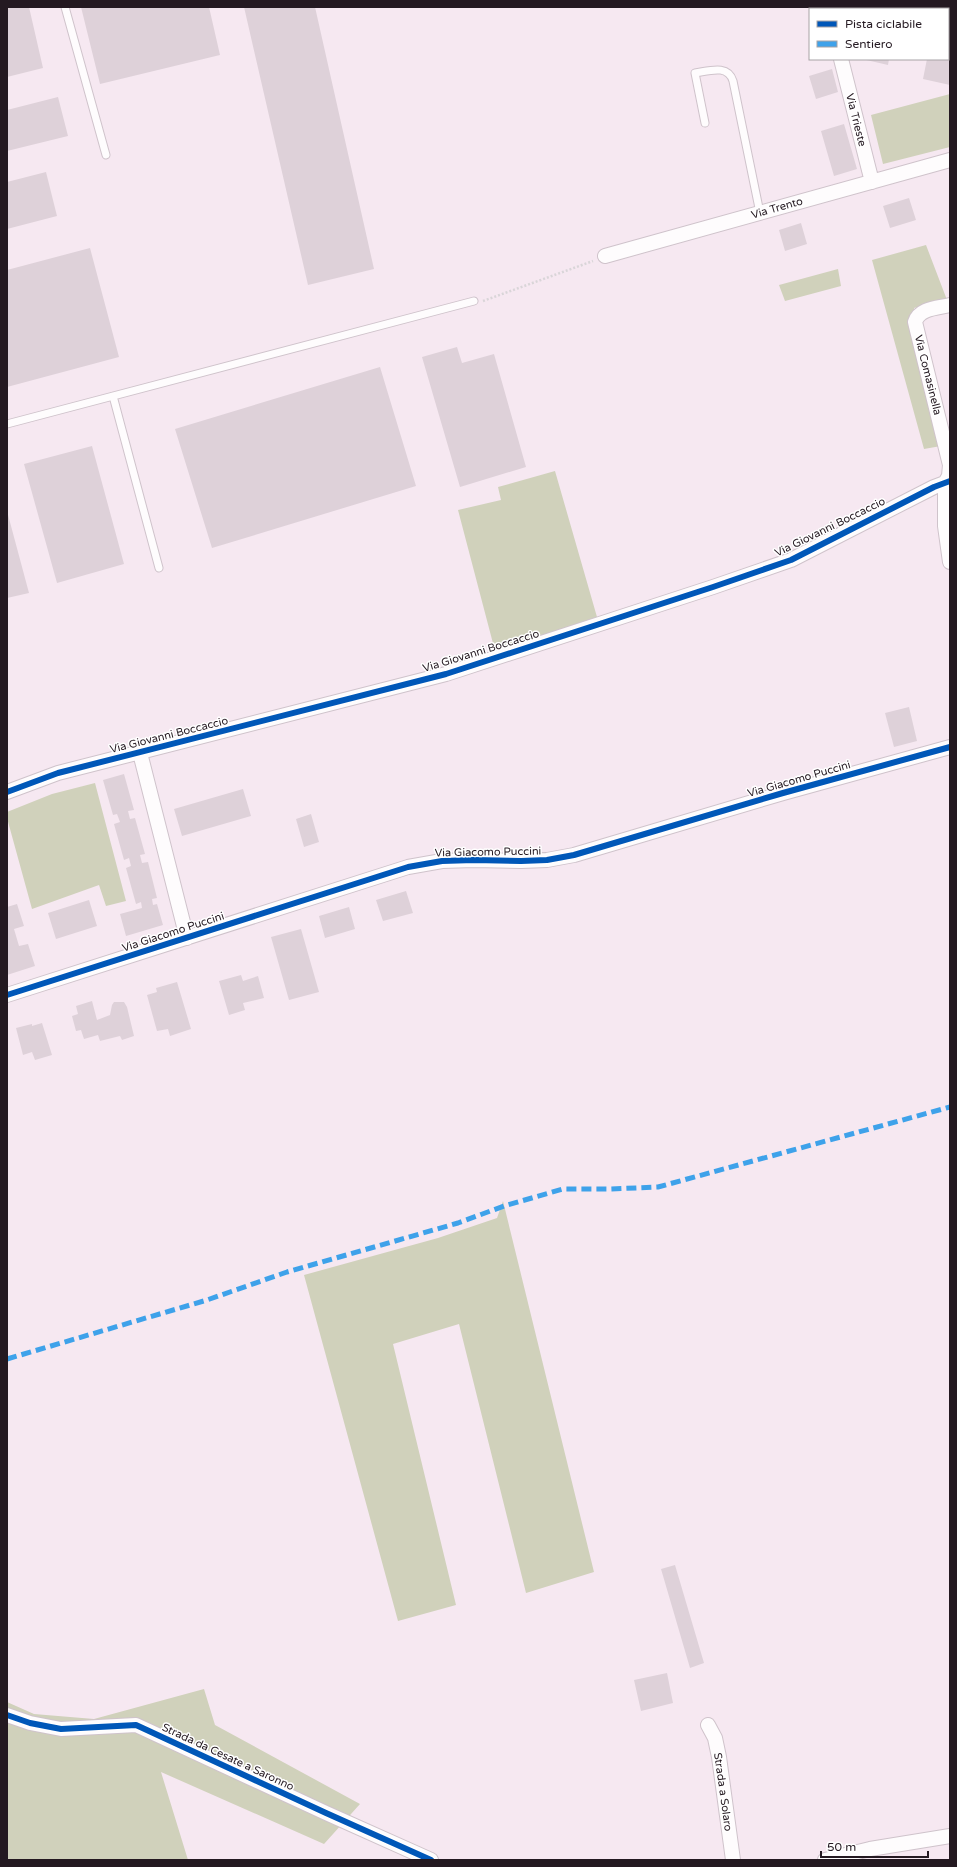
<svg xmlns="http://www.w3.org/2000/svg" width="957" height="1867" font-family="'Varela Round',sans-serif">
  <rect width="100%" height="100%" fill="#f6e8f1"/>
  <!-- green -->
  <path fill="#d0d1bb" d="M950 94V147L883 164 871 115Z
    M926 245 947 300 914 308 941 446 924 449 872 260Z
    M838 269 841 286 785 301 779 285Z
    M555 471 597 617 495 651 458 510 501 500 498 487Z
    M95 783 126 901 106 906 99 885 32 909 7 818V812L52 794Z
    M503 1201 594 1572 526 1593 459 1324 393 1344 456 1605 398 1621 304 1275 438 1238 497 1218Z
    M204 1689 215 1725 360 1804 324 1844 161 1772 188 1860H7V1702L34 1714 94 1719Z"/>
  <!-- building -->
  <path fill="#ded1d9" d="M7 7H29L43 68 7 77Z
    M81 7H209L220 55 100 84Z
    M244 7H315L374 269 308 285Z
    M948 55H950V85L923 79 927 59H948Z
    M862 59H889L888 65Z
    M832 69 838 92 816 99 809 76Z
    M58 97 68 136 7 151V110Z
    M844 124 857 169 834 176 821 131Z
    M46 172 57 216 7 229V182Z
    M909 198 916 220 890 228 883 206Z
    M801 223 807 244 785 251 779 230Z
    M90 248 119 357 7 387V270Z
    M457 347 462 363 494 354 526 467 460 487 422 357Z
    M380 367 416 486 212 548 175 429Z
    M92 446 124 564 57 583 24 464Z
    M7 511 29 593 7 598Z
    M909 707 917 741 894 747 885 713Z
    M124 774 134 810 128 811 130 819 135 818 145 854 140 855 142 863 148 862 157 898 152 899 153 905 157 904 163 925 126 936 120 914 142 908 141 902 136 904 126 868 131 866 129 858 124 860 114 824 120 822 117 814 113 815 103 780Z
    M243 789 251 816 182 836 174 809Z
    M311 814 319 842 304 847 296 819Z
    M406 891 413 913 383 921 376 900Z
    M89 900 97 926 56 939 48 913Z
    M17 904 24 926 14 929 19 946 28 944 35 966 7 975V907Z
    M349 907 355 929 325 938 319 916Z
    M301 929 319 992 289 1000 271 937Z
    M241 975 243 981 258 976 264 998 243 1003 245 1010 229 1015 219 981Z
    M177 982 191 1029 170 1036 168 1029 157 1031 147 995 157 992 156 988Z
    M92 1001 97 1020 110 1015 112 1005 114 1002H124L127 1007 134 1036 122 1040 120 1036 100 1041 98 1035 84 1039 81 1030 76 1031 72 1016 78 1014 76 1006Z
    M42 1023 52 1055 35 1060 32 1052 23 1055 16 1028 32 1024V1026Z
    M675 1565 704 1663 690 1668 661 1569Z
    M667 1673 673 1703 641 1711 634 1680Z"/>
  <g fill="none" stroke-linecap="round" stroke-linejoin="round">
    <!-- service casing -->
    <g stroke="#cfc3cb" stroke-width="9">
      <path id="service" d="M65 7 106 155
        M705 123 695 73C709 71 728 64 733 81L760 213
        M113 396 159 568
        M7 424 474 301"/>
    </g>
    <!-- minor casing -->
    <g stroke="#cfc3cb" stroke-width="16">
      <path id="minor" d="M827 7 828 9
        M841 59 872 182
        M605 256 950 160
        M950 305C938 308 919 308 915 322L950 465 949 476 945 483V526L950 562
        M140 753 187 938
        M7 792 58 773 446 674 713 587 791 560 934 487 950 481
        M7 995 408 867 442 861 474 860 521 861 547 860 574 855 783 793 950 747
        M7 1715 30 1723 61 1729 136 1725 326 1813 431 1860
        M708 1725 715 1738 719 1757 733 1860
        M825 1860 870 1849 950 1836"/>
    </g>
    <!-- path -->
    <path stroke="#d9d5d8" stroke-width="2.5" stroke-dasharray="2 2" stroke-linecap="butt" d="M483 301 593 261"/>
    <!-- service -->
    <use href="#service" stroke="#fefcfd" stroke-width="7"/>
    <!-- minor -->
    <use href="#minor" stroke="#fefcfd" stroke-width="14"/>
    <!-- quiet -->
    <path stroke="#3ea2ea" stroke-width="5" stroke-dasharray="10 5" stroke-linecap="butt" d="M7 1359 207 1300 287 1272 458 1223 504 1206 563 1189H609L658 1187 950 1107"/>
    <!-- cycleway casing -->
    <g stroke="#fff" stroke-width="8">
      <path id="cycleway" d="M7 792 58 773 446 674 713 587 791 560 934 487 950 481
        M7 995 408 867 442 861 474 860 521 861 547 860 574 855 783 793 950 747
        M7 1715 30 1723 61 1729 136 1725 326 1813 431 1860"/>
    </g>
    <!-- cycleway -->
    <use href="#cycleway" stroke="#0057b8" stroke-width="6"/>
  </g>
  <g text-anchor="middle" dominant-baseline="central" stroke-width="3" stroke-linejoin="round" paint-order="stroke">
    <!-- street labels -->
    <g font-size="11" fill="#241921" stroke="#fff">
      <text transform="translate(856 120) rotate(76)">Via Trieste</text>
      <text transform="translate(777 208) rotate(-16)">Via Trento</text>
      <text transform="translate(928 375) rotate(76)">Via Comasinella</text>
      <text transform="translate(830 527) rotate(-26)">Via Giovanni Boccaccio</text>
      <text transform="translate(481 651) rotate(-17)">Via Giovanni Boccaccio</text>
      <text transform="translate(169 735) rotate(-14)">Via Giovanni Boccaccio</text>
      <text transform="translate(799 779) rotate(-16)">Via Giacomo Puccini</text>
      <text transform="translate(488 852) rotate(-1)">Via Giacomo Puccini</text>
      <text transform="translate(173 932) rotate(-18)">Via Giacomo Puccini</text>
      <text transform="translate(228 1757) rotate(25)">Strada da Cesate a Saronno</text>
      <text transform="translate(723 1792) rotate(82)">Strada a Solaro</text>
    </g>
  </g>
  <!-- border -->
  <rect width="957" height="1867" fill="none" stroke="#241921" stroke-width="16"/>
  <!-- legend -->
  <rect x="809" y="8" width="140" height="52" fill="#ffffff" stroke="#a7a3a6"/>
  <rect x="817" y="21" width="20" height="6" fill="#0057b8" stroke="#a7a3a6"/>
  <text x="845" y="28" font-size="12" fill="#241921">Pista ciclabile</text>
  <rect x="817" y="41" width="20" height="6" fill="#3ea2ea" stroke="#a7a3a6"/>
  <text x="845" y="48" font-size="12" fill="#241921">Sentiero</text>
  <!-- scale -->
  <path d="M821 1851v6h107v-6" fill="none" stroke="#241921" stroke-width="2"/>
  <text x="827" y="1851" font-size="12" fill="#241921" stroke="#ffffff" stroke-width="3" paint-order="stroke">50 m</text>
</svg>
